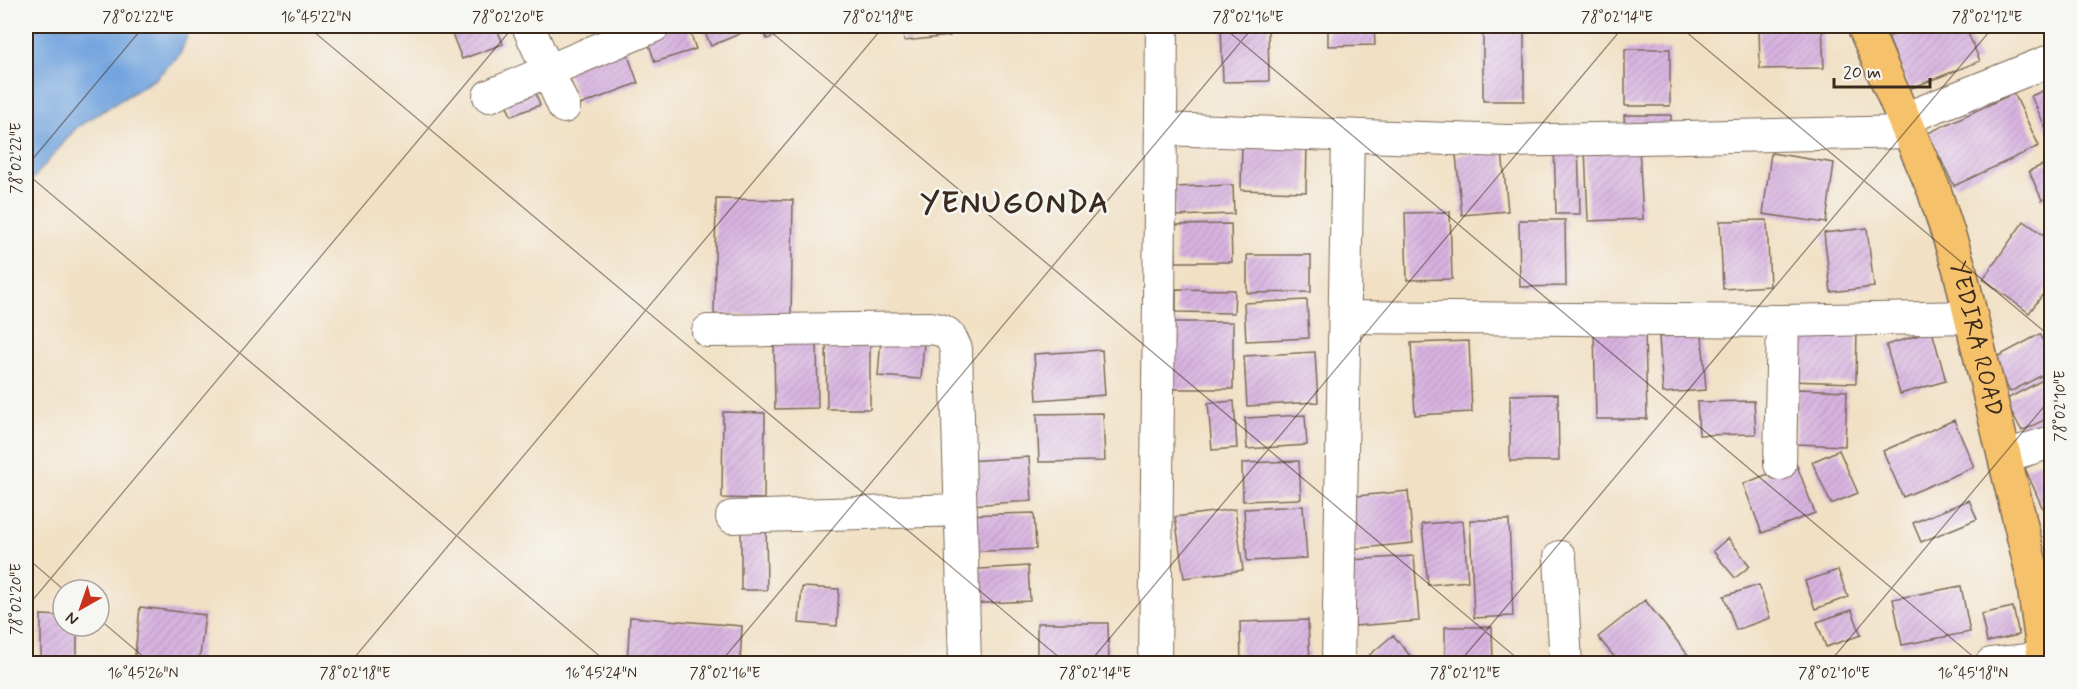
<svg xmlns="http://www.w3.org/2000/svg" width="2077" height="689" font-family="Mynerve,sans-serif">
  <defs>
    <pattern id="building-hatch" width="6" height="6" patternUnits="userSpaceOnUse" patternTransform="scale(1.5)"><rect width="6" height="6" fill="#d8b2e0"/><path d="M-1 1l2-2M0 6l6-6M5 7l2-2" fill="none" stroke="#ba99c0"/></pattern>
  </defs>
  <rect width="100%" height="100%" fill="#f6f6f2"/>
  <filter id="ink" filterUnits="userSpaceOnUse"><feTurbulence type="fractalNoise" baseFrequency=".0167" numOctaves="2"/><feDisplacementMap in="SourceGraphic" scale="12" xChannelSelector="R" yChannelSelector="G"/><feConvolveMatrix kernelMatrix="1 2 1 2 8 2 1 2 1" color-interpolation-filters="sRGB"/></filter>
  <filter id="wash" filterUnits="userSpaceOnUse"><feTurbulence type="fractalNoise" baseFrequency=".008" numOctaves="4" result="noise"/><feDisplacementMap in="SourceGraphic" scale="24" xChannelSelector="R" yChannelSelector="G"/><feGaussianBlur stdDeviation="1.35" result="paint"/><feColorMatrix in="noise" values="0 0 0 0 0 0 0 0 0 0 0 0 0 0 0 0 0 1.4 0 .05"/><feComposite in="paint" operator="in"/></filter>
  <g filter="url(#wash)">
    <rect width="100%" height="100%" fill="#f1e0c4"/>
    <!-- water -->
    <path fill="#73a4de" stroke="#57677e" stroke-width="1.5" d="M26 26H191L180 54 155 79 77 127 26 187Z"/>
    <g id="blocks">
      <!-- building -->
      <path fill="url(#building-hatch)" d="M449 26H496L503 44 462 59Z
        M666 26H688L696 49 655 62 645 33Z
        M702 26H752L753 28 711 46Z
        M761 26H798L767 39Z
        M807 26H830L809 32Z
        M902 26H949L950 36 904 41Z
        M1008 26H1054V28L1008 29Z
        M1221 26H1268L1269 81 1223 82Z
        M1328 26H1374L1375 45 1328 46Z
        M1759 26H1822L1824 68 1760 69Z
        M1916 26H1965L1980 61 1909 89 1888 37Z
        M1483 32H1524V101H1483Z
        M622 39 638 83 580 105 563 62Z
        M1625 49H1670V106H1625Z
        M531 79 540 105 511 116 501 90Z
        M2052 87V141L2031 96Z
        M2014 93 2039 146 1954 186 1928 133Z
        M1624 115H1671V132L1625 133Z
        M1242 142 1307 144 1306 192 1241 190Z
        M1554 143H1578L1580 214H1556Z
        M1639 146 1643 219 1588 221 1585 148Z
        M1502 151 1508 211 1462 215 1456 155Z
        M1771 153 1834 163 1826 223 1763 214Z
        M2052 161V196L2042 200 2029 171Z
        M1233 185 1234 214 1174 216 1173 187Z
        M716 199 793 200 791 316 714 314Z
        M1450 212 1452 279 1407 280 1405 213Z
        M1519 220H1565L1566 286 1520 287Z
        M1767 220 1770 286 1723 289 1720 221Z
        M2024 221 2052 241V282L2029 313 1983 279Z
        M1231 224 1232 262H1176L1175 225Z
        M1867 228 1874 287 1831 292 1824 233Z
        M1247 255H1311V292L1247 293Z
        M1176 289 1235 290 1234 313 1176 312Z
        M1307 300 1309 338 1246 341 1244 303Z
        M1174 322H1233V389H1174Z
        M1788 325 1857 328 1856 383 1787 381Z
        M1645 330 1647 419H1596L1594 331Z
        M1932 331 1946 381 1900 394 1886 345Z
        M1702 334 1706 390 1663 393 1659 337Z
        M2040 334 2052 356V370L2010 392 1993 359Z
        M881 338 924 342 921 379 878 376Z
        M1469 341 1472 412 1415 415 1411 343Z
        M774 343H817L818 408 775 409Z
        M826 343H870V409H827Z
        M1102 350 1105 395 1037 400 1034 354Z
        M1315 352 1318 402 1247 406 1244 356Z
        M2052 375V416L2022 431 2005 400Z
        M1798 389 1847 391 1845 446 1796 444Z
        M1558 394 1559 461H1510V395Z
        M1234 401 1237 448 1212 450 1208 403Z
        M1754 401 1756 434 1699 435 1697 402Z
        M723 412 765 413 764 499 722 498Z
        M1103 413 1105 461 1039 462 1037 414Z
        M1305 415 1307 445 1247 449 1245 418Z
        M1954 420 1974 467 1903 497 1883 451Z
        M1839 450 1858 493 1831 504 1812 462Z
        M2052 456V514L2046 516 2025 468Z
        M1029 457 1032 501 970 505 967 461Z
        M1299 461 1301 499 1243 501 1242 463Z
        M1796 463 1815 513 1762 533 1743 484Z
        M1408 491 1413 543 1352 549 1346 497Z
        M1969 500 1977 519 1921 542 1913 523Z
        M1303 506 1307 558 1247 561 1244 509Z
        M1235 509 1243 570 1184 578 1175 517Z
        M1034 513 1036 549 964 552 962 515Z
        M1470 520H1509L1513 616 1474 618Z
        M1463 521 1468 581 1428 585 1422 524Z
        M766 523 767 590H741V524Z
        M1728 538 1750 566 1735 578 1713 551Z
        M1414 556 1419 621 1355 626 1350 560Z
        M1028 566 1030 601 966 604 964 570Z
        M1838 570 1848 597 1815 609 1805 581Z
        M1759 585 1770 618 1736 630 1724 596Z
        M1961 586 1970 632 1902 645 1893 599Z
        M802 587 839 589 837 626 799 623Z
        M1645 600 1695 664H1620L1598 637Z
        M140 607 205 615 199 664H134Z
        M2013 607 2019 635 1987 642 1981 614Z
        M1852 610 1861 635 1826 647 1817 622Z
        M41 615 63 616V626H77V664H41Z
        M630 617 742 626 740 664H627Z
        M1308 620 1310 664H1241L1240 622Z
        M1037 623H1108L1109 664H1037Z
        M1445 627H1492L1493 664H1445Z
        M1393 635 1417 664H1359Z
        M1947 658H1975V664H1947Z
        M1935 659V664H1899V661Z
        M1883 660 1884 664H1868V662Z"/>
    </g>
  </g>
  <g filter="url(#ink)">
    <use href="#blocks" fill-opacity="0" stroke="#7b6a58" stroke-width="1.5"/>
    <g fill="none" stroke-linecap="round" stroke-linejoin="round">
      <!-- minor casing -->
      <g stroke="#7b6a58" stroke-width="34">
        <path id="minor" d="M528 26 564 107
          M489 96 654 26
          M1904 119 2052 60
          M1161 129 1509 141 1910 132
          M1345 317 1783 321 1970 317
          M708 331 930 328C947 331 949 332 956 349L965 664
          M2005 456 2052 442
          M1780 464 1783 321
          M732 517 961 510
          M1560 557 1566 664
          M1155 664 1162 26
          M1338 664 1348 136
          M1991 664 2052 657"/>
      </g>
      <!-- major casing -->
      <g stroke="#7b6a58" stroke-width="36">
        <g id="major">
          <path id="s1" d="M1864 26 1934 190 1959 267 2032 572 2045 664"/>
        </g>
      </g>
      <!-- minor -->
      <use href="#minor" stroke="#fff" stroke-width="32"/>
      <!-- major -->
      <use href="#major" stroke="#f5c16b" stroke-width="33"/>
    </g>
  </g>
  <!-- ticks -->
  <path fill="none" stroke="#3b2a1e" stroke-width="1.5" stroke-opacity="0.45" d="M307 26 1067 664M764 26 1524 664M1222 26 1982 664M1679 26 2052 338M26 167 144 26M26 173 609 664M26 557 64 590M26 608 514 26M99 619 152 664M349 664 884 26M719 664 1254 26M1088 664 1624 26M1458 664 1994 26M1828 664 2052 397"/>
  <g text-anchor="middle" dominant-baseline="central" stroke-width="5" stroke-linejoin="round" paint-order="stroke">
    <!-- street labels -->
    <g font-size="24" fill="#3b2a1e" stroke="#f6f6f2">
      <text stroke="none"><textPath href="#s1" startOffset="333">YEDIRA ROAD</textPath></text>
    </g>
    <!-- district labels -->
    <g font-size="30" font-weight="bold" letter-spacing="1.5" fill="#3b2a1e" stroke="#f6f6f2">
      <text x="1015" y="203">YENUGONDA</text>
    </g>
  </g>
  <!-- margin -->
  <rect width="2077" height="689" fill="none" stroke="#f6f6f2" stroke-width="66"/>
  <!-- north arrow -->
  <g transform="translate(81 608) rotate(220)"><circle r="28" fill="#f6f6f2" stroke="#aba49d" stroke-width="1.5"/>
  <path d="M0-4.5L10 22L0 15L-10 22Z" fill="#c8321e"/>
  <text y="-9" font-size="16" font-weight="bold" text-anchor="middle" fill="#3b2a1e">N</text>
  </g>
  <!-- scale -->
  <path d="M1834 78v9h96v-9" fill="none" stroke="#3b2a1e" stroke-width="3"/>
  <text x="1843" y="78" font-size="18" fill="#3b2a1e" stroke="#f6f6f2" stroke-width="4.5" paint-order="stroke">20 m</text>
  <rect x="33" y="33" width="2011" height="623" fill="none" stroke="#3b2a1e" stroke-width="2"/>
  <g font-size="15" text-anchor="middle" fill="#3b2a1e">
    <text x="138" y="22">78°02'22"E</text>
    <text x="316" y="22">16°45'22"N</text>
    <text x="508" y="22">78°02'20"E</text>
    <text x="878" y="22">78°02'18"E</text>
    <text x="1248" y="22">78°02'16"E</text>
    <text x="1617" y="22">78°02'14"E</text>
    <text x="1987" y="22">78°02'12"E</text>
    <text transform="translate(16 158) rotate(-90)" y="5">78°02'22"E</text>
    <text transform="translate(2060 406) rotate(-90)" y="5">78°02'10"E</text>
    <text transform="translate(16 599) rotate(-90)" y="5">78°02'20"E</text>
    <text x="143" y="678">16°45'26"N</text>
    <text x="355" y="678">78°02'18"E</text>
    <text x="601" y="678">16°45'24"N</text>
    <text x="725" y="678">78°02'16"E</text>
    <text x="1095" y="678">78°02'14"E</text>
    <text x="1465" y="678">78°02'12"E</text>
    <text x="1834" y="678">78°02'10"E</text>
    <text x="1973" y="678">16°45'18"N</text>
  </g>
</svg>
